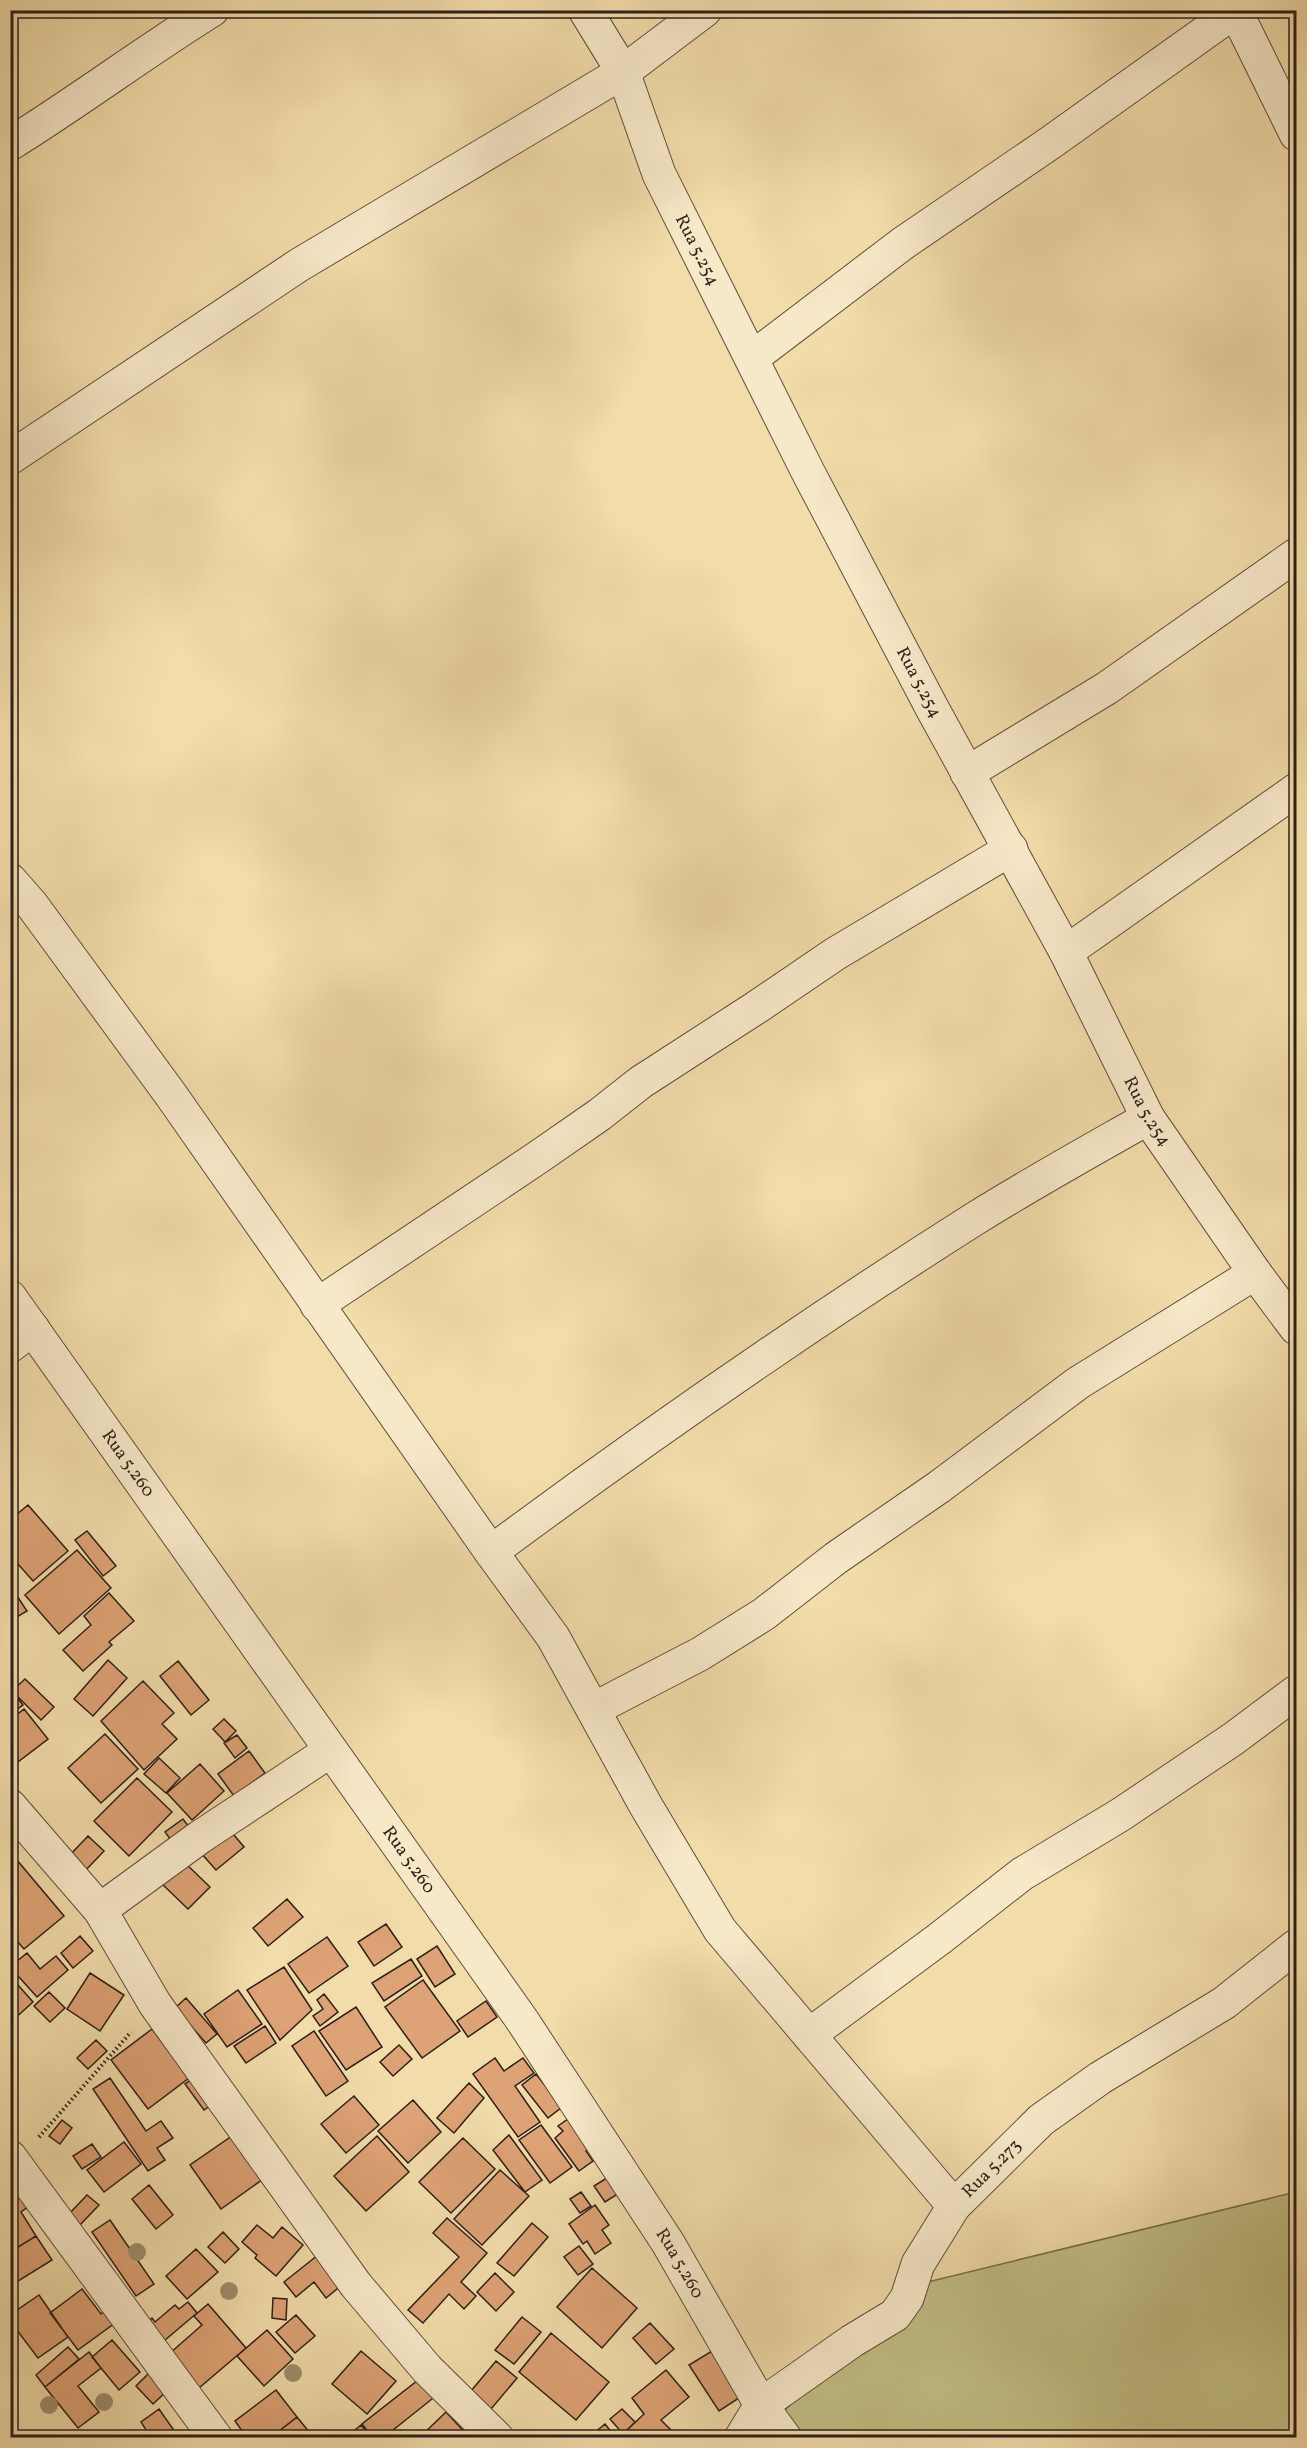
<svg xmlns="http://www.w3.org/2000/svg" width="1307" height="2448" font-family="Vollkorn,serif">
  <rect width="100%" height="100%" fill="#f2dcaa"/>
  <filter id="stains"><feTurbulence type="fractalNoise" baseFrequency=".00333" numOctaves="4"/><feColorMatrix values="0 0 0 0 .2 0 0 0 0 .09 0 0 0 0 .02 0 0 0 .5 -.17"/></filter>
  <radialGradient id="worn" r=".72"><stop offset=".6" stop-color="#630" stop-opacity="0"/><stop offset="1" stop-color="#630" stop-opacity=".3"/></radialGradient>
  <!-- green -->
  <path fill="#c2be84" stroke="#786e4e" stroke-width="1.5" d="M1296 2192V2437L758 2438 903 2288Z"/>
  <!-- building -->
  <path fill="#dda275" stroke="#2d1f19" stroke-width="1.5" d="M28 1505 68 1551 33 1581 10 1555V1520Z
    M87 1531 116 1566 103 1576 75 1540Z
    M77 1550 111 1588 59 1634 25 1595Z
    M13 1590 27 1611 10 1621V1592Z
    M109 1593 134 1621 109 1642 112 1645 83 1671 63 1650 91 1625 84 1616Z
    M108 1660 127 1678 93 1716 74 1699Z
    M178 1661 209 1700 191 1715 160 1676Z
    M25 1679 54 1707 41 1720 12 1691Z
    M143 1681 174 1713 162 1724 177 1739 144 1770 101 1721Z
    M10 1689 23 1705 10 1714Z
    M24 1709 48 1739 10 1768V1720Z
    M224 1719 236 1731 225 1742 213 1729Z
    M105 1734 138 1769 101 1803 68 1768Z
    M237 1735 247 1748 235 1758 224 1743Z
    M249 1751 265 1773 234 1796 218 1774Z
    M159 1758 180 1778 166 1793 144 1774Z
    M200 1764 224 1791 192 1820 167 1793Z
    M137 1778 172 1812 129 1856 94 1821Z
    M183 1819 194 1834 176 1847 165 1832Z
    M229 1829 244 1847 216 1870 201 1853Z
    M88 1836 104 1851 85 1871 69 1856Z
    M11 1853 64 1916 24 1949 10 1933Z
    M182 1860 210 1887 188 1909 160 1882Z
    M287 1899 303 1917 268 1946 253 1928Z
    M386 1924 402 1947 374 1966 358 1942Z
    M80 1936 93 1951 73 1968 61 1953Z
    M327 1937 348 1966 309 1993 288 1964Z
    M437 1946 455 1974 435 1987 417 1959Z
    M27 1953 40 1969 56 1956 68 1970 37 1997 10 1967Z
    M411 1959 422 1976 384 2001 372 1983Z
    M284 1967 312 2010 280 2040 247 1990Z
    M90 1973 124 1995 100 2031 67 2009Z
    M10 1976 33 2002 13 2020 10 2017Z
    M423 1980 460 2031 422 2058 385 2007Z
    M238 1990 262 2024 227 2047 204 2014Z
    M49 1992 65 2008 50 2022 34 2006Z
    M324 1994 338 2012 320 2026 313 2016 323 2009 317 2000Z
    M186 1998 217 2034 206 2043 175 2008Z
    M486 2001 497 2017 468 2037 457 2021Z
    M356 2007 382 2047 346 2070 319 2031Z
    M265 2026 276 2043 246 2063 234 2046Z
    M152 2029 189 2078 148 2109 111 2060Z
    M314 2031 348 2081 326 2096 292 2046Z
    M96 2040 107 2051 88 2069 77 2058Z
    M399 2045 412 2059 393 2076 380 2062Z
    M495 2058 504 2071 523 2058 534 2073 515 2086 540 2122 518 2137 473 2074Z
    M203 2072 221 2098 204 2110 185 2084Z
    M536 2074 562 2107 548 2118 522 2085Z
    M110 2078 146 2131 161 2121 173 2138 157 2148 165 2160 148 2171 93 2089Z
    M469 2083 484 2098 454 2133 437 2118Z
    M354 2096 379 2125 346 2153 321 2124Z
    M413 2100 441 2132 408 2163 378 2131Z
    M572 2116 594 2145 586 2151 593 2161 579 2171 555 2138 563 2131 558 2126Z
    M62 2120 72 2128 60 2144 49 2136Z
    M541 2125 572 2167 550 2183 519 2140Z
    M242 2129 273 2172 221 2209 190 2165Z
    M509 2135 542 2180 525 2192 493 2150Z
    M377 2136 409 2172 366 2211 334 2176Z
    M463 2138 495 2169 451 2213 419 2182Z
    M124 2142 141 2164 104 2192 87 2170Z
    M92 2144 101 2157 82 2169 73 2156Z
    M500 2170 529 2196 482 2245 454 2219Z
    M613 2174 624 2190 605 2202 594 2186Z
    M149 2185 173 2215 156 2229 132 2199Z
    M27 2190 36 2201 21 2212 36 2236 10 2252V2203Z
    M581 2192 591 2206 580 2213 570 2199Z
    M87 2195 99 2205 80 2225 69 2214Z
    M595 2205 609 2225 602 2230 611 2243 595 2254 587 2241 583 2244 569 2224Z
    M447 2218 487 2253 461 2282 476 2296 464 2309 449 2294 423 2323 408 2310 459 2257 433 2233Z
    M110 2220 154 2284 136 2296 92 2232Z
    M532 2223 548 2237 514 2276 497 2263Z
    M257 2225 273 2238 282 2227 303 2245 276 2276 255 2258 257 2255 242 2242Z
    M223 2232 239 2249 225 2263 208 2247Z
    M36 2236 52 2260 15 2283 10 2276V2252Z
    M579 2246 593 2264 578 2275 564 2257Z
    M196 2249 218 2272 187 2299 166 2276Z
    M318 2255 342 2285 326 2298 314 2282 296 2297 284 2282Z
    M592 2268 637 2308 602 2348 557 2307Z
    M495 2273 514 2292 496 2311 477 2292Z
    M82 2289 101 2314 109 2307 119 2320 78 2350 50 2313Z
    M39 2295 68 2337 38 2358 10 2321V2315Z
    M273 2298 287 2299 286 2320 272 2318Z
    M188 2302 197 2313 158 2346 141 2327 152 2318 155 2322 175 2305 179 2309Z
    M208 2304 246 2348 199 2388 169 2354 202 2325 194 2316Z
    M296 2315 315 2336 295 2353 276 2332Z
    M522 2317 541 2332 514 2364 495 2350Z
    M650 2323 674 2349 656 2364 633 2338Z
    M267 2330 293 2359 264 2386 237 2356Z
    M551 2333 609 2382 576 2420 519 2372Z
    M112 2340 140 2372 119 2390 92 2357Z
    M68 2347 79 2359 45 2387 36 2375Z
    M361 2351 396 2381 367 2414 332 2384Z
    M712 2351 742 2396 719 2411 689 2365Z
    M89 2352 101 2368 78 2386 99 2412 78 2428 45 2387Z
    M496 2361 517 2378 486 2415 466 2397Z
    M152 2370 170 2388 153 2404 136 2386Z
    M666 2370 689 2397 661 2420 673 2432 667 2438H627L623 2434 644 2414 632 2398Z
    M422 2377 437 2395 383 2438H373L362 2424Z
    M276 2390 297 2417 270 2438H247L235 2421Z
    M159 2409 173 2429 160 2438H151L141 2422Z
    M622 2409 635 2422 623 2434 610 2419Z
    M446 2412 470 2438H419Z
    M297 2417 314 2438H270Z
    M605 2424 616 2438H588Z
    M361 2425 372 2438H345Z"/>
  <g fill="none" stroke-linecap="round" stroke-linejoin="round">
    <!-- street casing -->
    <g stroke="#5e4e3d" stroke-width="35">
      <g id="street">
        <path id="s1" d="M585 10 623 72 659 174 808 472 932 708 1066 952 1148 1118 1255 1273 1296 1328"/>
        <path d="M1235 10 1296 134"/>
        <path d="M10 144C79 101 143 53 212 10"/>
        <path d="M752 358 902 244 1050 143 1235 11"/>
        <path d="M10 458 299 265 623 72 705 10"/>
        <path d="M967 773 1107 688 1296 555"/>
        <path d="M10 880 32 905 171 1095 491 1552 553 1637 646 1806 720 1930 954 2206"/>
        <path d="M1066 952 1296 790"/>
        <path id="s2" d="M10 1297 522 2020 668 2243 761 2405 785 2438"/>
        <path d="M317 1305 537 1158 599 1115 641 1082 757 1007 835 954 1011 849"/>
        <path d="M10 1346 33 1329"/>
        <path d="M491 1552C649 1435 810 1323 976 1218 1032 1183 1090 1151 1148 1118"/>
        <path d="M594 1709 700 1654 764 1614 836 1558 939 1487 1078 1383 1255 1273"/>
        <path d="M10 1806 100 1910 155 2004 356 2285 427 2369 497 2438"/>
        <path d="M100 1910 200 1837 330 1751"/>
        <path d="M809 2035 939 1939 1022 1874 1120 1815 1233 1739 1296 1692"/>
        <path d="M10 2157 216 2438"/>
        <path id="s3" d="M741 2438 761 2405 852 2341 895 2315 907 2298 918 2264 954 2206 1041 2120 1100 2078 1224 2003 1296 1946"/>
      </g>
    </g>
    <!-- path -->
    <path stroke="#2d1f19" stroke-width="4" stroke-dasharray="1.5 3" stroke-linecap="butt" d="M39 2137 131 2032"/>
    <!-- street -->
    <use href="#street" stroke="#f7e8c8" stroke-width="33"/>
  </g>
  <!-- trees -->
  <g fill="#9e8e6c">
    <circle cx="137" cy="2252" r="9"/>
    <circle cx="229" cy="2291" r="9"/>
    <circle cx="293" cy="2373" r="9"/>
    <circle cx="104" cy="2402" r="9"/>
    <circle cx="49" cy="2405" r="9"/>
  </g>
  <g text-anchor="middle" dominant-baseline="central" stroke-width="4.5" stroke-linejoin="round" paint-order="stroke">
    <!-- street labels -->
    <g font-size="18" fill="#2d1f19" stroke="#f7e8c8">
      <text stroke="none"><textPath href="#s1" startOffset="266">Rua 5.254</textPath></text>
      <text stroke="none"><textPath href="#s1" startOffset="752">Rua 5.254</textPath></text>
      <text stroke="none"><textPath href="#s1" startOffset="1238">Rua 5.254</textPath></text>
      <text stroke="none"><textPath href="#s2" startOffset="204">Rua 5.260</textPath></text>
      <text stroke="none"><textPath href="#s2" startOffset="690">Rua 5.260</textPath></text>
      <text stroke="none"><textPath href="#s3" startOffset="378">Rua 5.273</textPath></text>
      <text stroke="none"><textPath href="#s2" startOffset="1176">Rua 5.260</textPath></text>
    </g>
  </g>
  <!-- margin -->
  <rect width="1307" height="2448" fill="none" stroke="#f2dcaa" stroke-width="36"/>
  <rect x="12" y="12" width="1283" height="2424" fill="none" stroke="#2d1f19" stroke-width="3"/>
  <rect x="18" y="18" width="1271" height="2412" fill="none" stroke="#2d1f19" stroke-width="1.5"/>
  <rect width="100%" height="100%" filter="url(#stains)"/>
  <rect width="100%" height="100%" fill="url(#worn)"/>
</svg>
